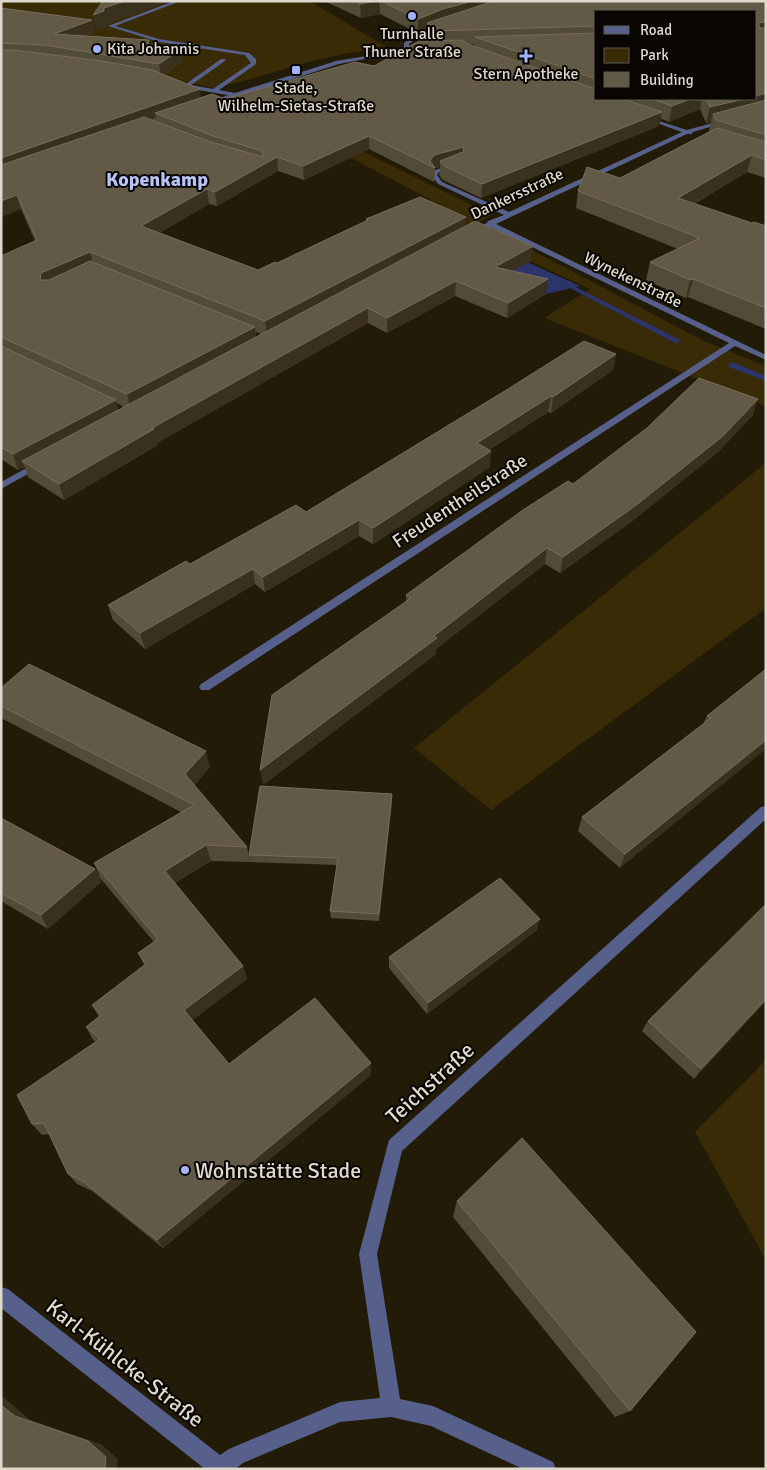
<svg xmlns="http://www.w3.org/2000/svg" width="767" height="1470" font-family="Signika,sans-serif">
  <rect width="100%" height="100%" fill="#221b07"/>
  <!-- green -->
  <path fill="#382b06" d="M1 1H310L388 48 348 53 301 64 255 78 214 88 119 68 1 56Z
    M273 107 492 215 479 222 704 341 766 366V406L544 318 590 289 511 252 485 231 463 222 467 219 260 110Z
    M766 463V608L491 810 414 748Z
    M766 1060V1260L695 1132Z"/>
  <!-- water -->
  <path fill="#2d346b" d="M478 251 509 254 580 286 546 294Z"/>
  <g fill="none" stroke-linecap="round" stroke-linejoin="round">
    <!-- stream -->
    <path fill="#2d346b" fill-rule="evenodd" d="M568 285H572L682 341 675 343 568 287Z
      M729 363H735L766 376V381L729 367Z"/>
    <!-- minor -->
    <path fill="#57608b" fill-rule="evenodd" d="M174 1H181L115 26 159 39 249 53 256 59V64L219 90 235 93 336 61 404 50V43L416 34 443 25 446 27 420 36 409 44V49L418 48 420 51 391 54 339 64 209 106 207 103 228 95 186 88 176 84 179 82 186 84 221 59H225V61L191 85 213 89 251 63 245 55 159 42 108 26Z
      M643 116 687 130 727 119 730 121 693 132 692 134H687L496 224 766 355V360L735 346 209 690H201L199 687 201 684 729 343 491 227 474 235H468V231L487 223 488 221 504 215 438 184 431 175 435 170 458 163V165L439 172 437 175 442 182 509 212 682 132 643 118Z
      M41 460 44 461V465L1 489V482Z
      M766 806V819L402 1151 377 1254 400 1399 433 1406 553 1462 556 1469H523L431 1426 391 1417 340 1422 243 1463 235 1469H205L1 1308V1287L8 1289 220 1455 229 1449 340 1402 380 1398 359 1254 389 1140 761 807Z"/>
  </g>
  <!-- wall -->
  <path fill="#524b37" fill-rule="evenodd" d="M324 1H766V178L747 172 694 204 752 223 766 226V329L688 297 686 298 646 280 650 262 678 249 576 208 578 191 620 178 710 131 709 130 711 122 706 123 700 109 669 122 660 118 659 126 481 198 443 180 439 175 440 167 435 168 434 182 369 149 304 180 278 171 217 206 209 204 159 233 258 270 277 263 366 221V219L465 226 531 261 513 271 546 294 507 318 455 296 387 333 368 323 157 443 158 445 64 500 28 477 25 467 18 470 1 459V256L35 241 21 209 1 217V8L92 20 95 32 84 36 150 44 184 60 164 75 201 98 225 99 374 66 434 41 427 37V29L418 33 380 14 361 18ZM596 11 756 99H596ZM468 44H474V47ZM256 332 261 334 256 337ZM117 403 124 407 118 410Z
    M616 354 613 370 551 413 548 412 489 450 490 467 373 544 359 536 265 592 255 584 145 649 113 620 108 605 190 564 306 512Z
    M753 415 718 452 631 522 560 573 545 564 436 649V654L263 785 406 602V595L573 484Z
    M766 669 620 868 578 831 582 817 703 724 707 716Z
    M1 688 210 767 194 785 247 847 250 862 211 861 175 883 243 966 247 979 192 1020 229 1064 371 1075 163 1248 92 1191 77 1184 68 1174 49 1134 42 1135 32 1124 96 1042 93 1040 86 1027 99 1017 92 1005 144 965 138 953 154 942 100 878 94 863 181 812 1 718Z
    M392 802 379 921 331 918 330 911 337 865 250 862 249 855Z
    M1 818 95 869 101 882 48 929 1 901Z
    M537 930 427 1014 389 968V957Z
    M766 1001 694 1079 642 1031 648 1021Z
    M457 1201 630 1411 615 1417 453 1217Z"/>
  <!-- shaded-wall -->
  <path fill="#39311d" d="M125 1H171L107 24V27L96 31 93 15 104 8Z
    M376 1H379L380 14 361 18 360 4Z
    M473 1H511L427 23V29L418 33V19L443 9Z
    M92 20 95 32 57 46 54 34Z
    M766 22V35L756 38 758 23Z
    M182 48 184 60 161 77 159 64Z
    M200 89 202 102 155 113 156 118 1 173V158Z
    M766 93V108L713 114 711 122 706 123 710 107 744 99H756V96Z
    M690 99H702L700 109 669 122 672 106Z
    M662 112 659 126 481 198 482 184Z
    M369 136V149L304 180 303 166Z
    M464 147 463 160 440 161V167L435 168 430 161 434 155Z
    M752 155 747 172 674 215 678 198Z
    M277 157 278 171 217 206 215 192Z
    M207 189 209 204 144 241 141 226Z
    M17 195 21 209 1 217V201Z
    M466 217 465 232 267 337 265 321Z
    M533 246 531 261 494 281 495 267Z
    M90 252 94 267 45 288 40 280 41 273Z
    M548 279 546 294 507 318 508 303Z
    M693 279 688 297 686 298 690 280Z
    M456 281 455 296 387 333V318Z
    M368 308V323L157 443 158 445 64 500 59 484 152 428Z
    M255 327 257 342 131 410 127 394Z
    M616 354 613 370 551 413 553 397Z
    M551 396 548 412 475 459 477 443Z
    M758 399 753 415 718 452 631 522 560 573 563 557Z
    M116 400 120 416 22 461 25 467 18 470 13 454Z
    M491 451 490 467 373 544V528Z
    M359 520V536L265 592 263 577Z
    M547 548 545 564 436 649V654L263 785 260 770Z
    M253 569 255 584 145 649 140 633Z
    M766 740V749L620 868 625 854Z
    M206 751 210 767 190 791 185 774Z
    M392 794V802L379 921V914Z
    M206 845 211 861 170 886 165 871Z
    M95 869 101 882 48 929 41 915Z
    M540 919 537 930 427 1014 428 1003Z
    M243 966 247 979 189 1023 184 1010Z
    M766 999V1001L694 1079 701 1069Z
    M371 1063V1075L163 1248 157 1240Z
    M1 1395 30 1420 101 1444 118 1459 117 1469H105L15 1416 1 1405Z"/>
  <!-- building -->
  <path fill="#625a47" stroke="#756e5c" d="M103 1H125L104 8V11L93 15Z
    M354 1H376L360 4Z
    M381 1H473L443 9 418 19Z
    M494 1H766V22L758 23 760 28H766V93L756 96V11H596V26L434 31 439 28 427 23Z
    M1 8 92 20 54 34 149 40 148 44 182 48 159 64 45 45 1 43Z
    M596 33V79L475 37Z
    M462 40 468 44 596 89V99H623L662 112 482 184 444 166 440 161 463 152 464 147 434 155 430 161 435 168 369 136 303 166 277 157 215 192 207 189 141 226 258 270 275 262 277 263 368 220 366 219 420 197 466 217 265 321 90 252 41 273 40 280H49L90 261 255 327 127 394 1 337V256L37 240 17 195 1 201V165L144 117 208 141 263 157 262 151 213 136 155 113 212 94 225 99 355 62 374 66 419 41Z
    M1 50H14L102 61 152 70 200 89 1 158Z
    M652 99H690L672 106Z
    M706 99H744L710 107Z
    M766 100V135L716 120 713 114Z
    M717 128 766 142V160L752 155 678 198 752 223 754 222 766 226V308L693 279 690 280 650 262 700 238 578 191 587 167 620 178Z
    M475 221 533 246 495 267 548 279 508 303 456 281 387 318 368 308 152 428 154 429 59 484 22 461Z
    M584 341 616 354 553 397 551 396 477 443 491 451 373 528 359 520 263 577 253 569 140 633 108 605 186 561 190 564 296 505 306 512 508 389Z
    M1 346 116 400 13 454 1 447Z
    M699 378 758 399 723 436 635 506 563 557 547 548 434 636 437 638 260 770 272 695 411 598 406 595 523 510 568 481 573 484 647 428Z
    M29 664 206 751 185 774 247 847 206 845 165 871 243 966 184 1010 229 1064 315 998 371 1063 157 1240 84 1182 68 1174 44 1123 32 1124 17 1095 100 1039 86 1027 101 1015 92 1005 146 964 138 953 158 939 94 863 194 805 1 706V688Z
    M766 669V740L625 854 582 817 711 718 707 716Z
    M260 786 392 794 379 914 330 911 338 858 249 855Z
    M1 818 95 869 41 915 1 893Z
    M500 878 540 919 428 1003 389 957Z
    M766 904V999L701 1069 648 1021Z
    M522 1138 696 1332 630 1411 457 1201Z
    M1 1405 15 1416 88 1441 106 1457 105 1469H1Z"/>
  <!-- markers -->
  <g fill="#a3b2fd" stroke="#090602" stroke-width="2">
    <circle cx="412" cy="16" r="5"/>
    <circle cx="97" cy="49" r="5"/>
    <path d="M523.5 48.5h5v5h5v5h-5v5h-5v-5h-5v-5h5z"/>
    <rect x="291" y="65" width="10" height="10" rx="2.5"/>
    <circle cx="185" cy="1170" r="5"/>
  </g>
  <g text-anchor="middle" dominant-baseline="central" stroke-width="4" stroke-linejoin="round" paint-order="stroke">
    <!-- far-poi labels -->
    <g font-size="16" fill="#ded9cd" stroke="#090602">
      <text x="412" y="34">Turnhalle<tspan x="412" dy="18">Thuner Straße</tspan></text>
      <text x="107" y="49" text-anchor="start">Kita Johannis</text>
      <text x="526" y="74">Stern Apotheke</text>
      <text x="296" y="88">Stade,<tspan x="296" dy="18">Wilhelm-Sietas-Straße</tspan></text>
    </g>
    <!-- far-street labels -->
    <g font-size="16" fill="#ded9cd" stroke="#090602">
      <text transform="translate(517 194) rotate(-25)">Dankersstraße</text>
      <text transform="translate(633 280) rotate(26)">Wynekenstraße</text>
    </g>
    <!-- street labels -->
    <g font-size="19" fill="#ded9cd" stroke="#090602">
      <text transform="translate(460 501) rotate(-33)">Freudentheilstraße</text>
    </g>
    <!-- far-district labels -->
    <g font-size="20" font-weight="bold" fill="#b7c3fb" stroke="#090602">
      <text x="157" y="179">Kopenkamp</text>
    </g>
    <!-- near-street labels -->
    <g font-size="22" fill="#ded9cd" stroke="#090602">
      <text transform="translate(430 1083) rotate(-42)">Teichstraße</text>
      <text transform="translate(125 1363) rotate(38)">Karl-Kühlcke-Straße</text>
    </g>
    <!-- near-poi labels -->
    <g font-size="22" fill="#ded9cd" stroke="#090602" text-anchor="start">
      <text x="195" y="1170">Wohnstätte Stade</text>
    </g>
  </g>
  <!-- border -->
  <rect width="767" height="1470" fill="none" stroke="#ded9cd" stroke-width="5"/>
  <!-- legend -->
  <rect x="594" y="10" width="162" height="90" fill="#090602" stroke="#5e5a53"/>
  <rect x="604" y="26" width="25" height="8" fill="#57608b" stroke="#5e5a53"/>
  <text x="640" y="35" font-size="15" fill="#ded9cd">Road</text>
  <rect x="604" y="48" width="25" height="15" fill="#382b06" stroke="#5e5a53"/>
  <text x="640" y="60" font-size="15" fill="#ded9cd">Park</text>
  <rect x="604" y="72" width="25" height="15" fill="#625a47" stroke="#5e5a53"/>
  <text x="640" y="85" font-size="15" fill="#ded9cd">Building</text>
</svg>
